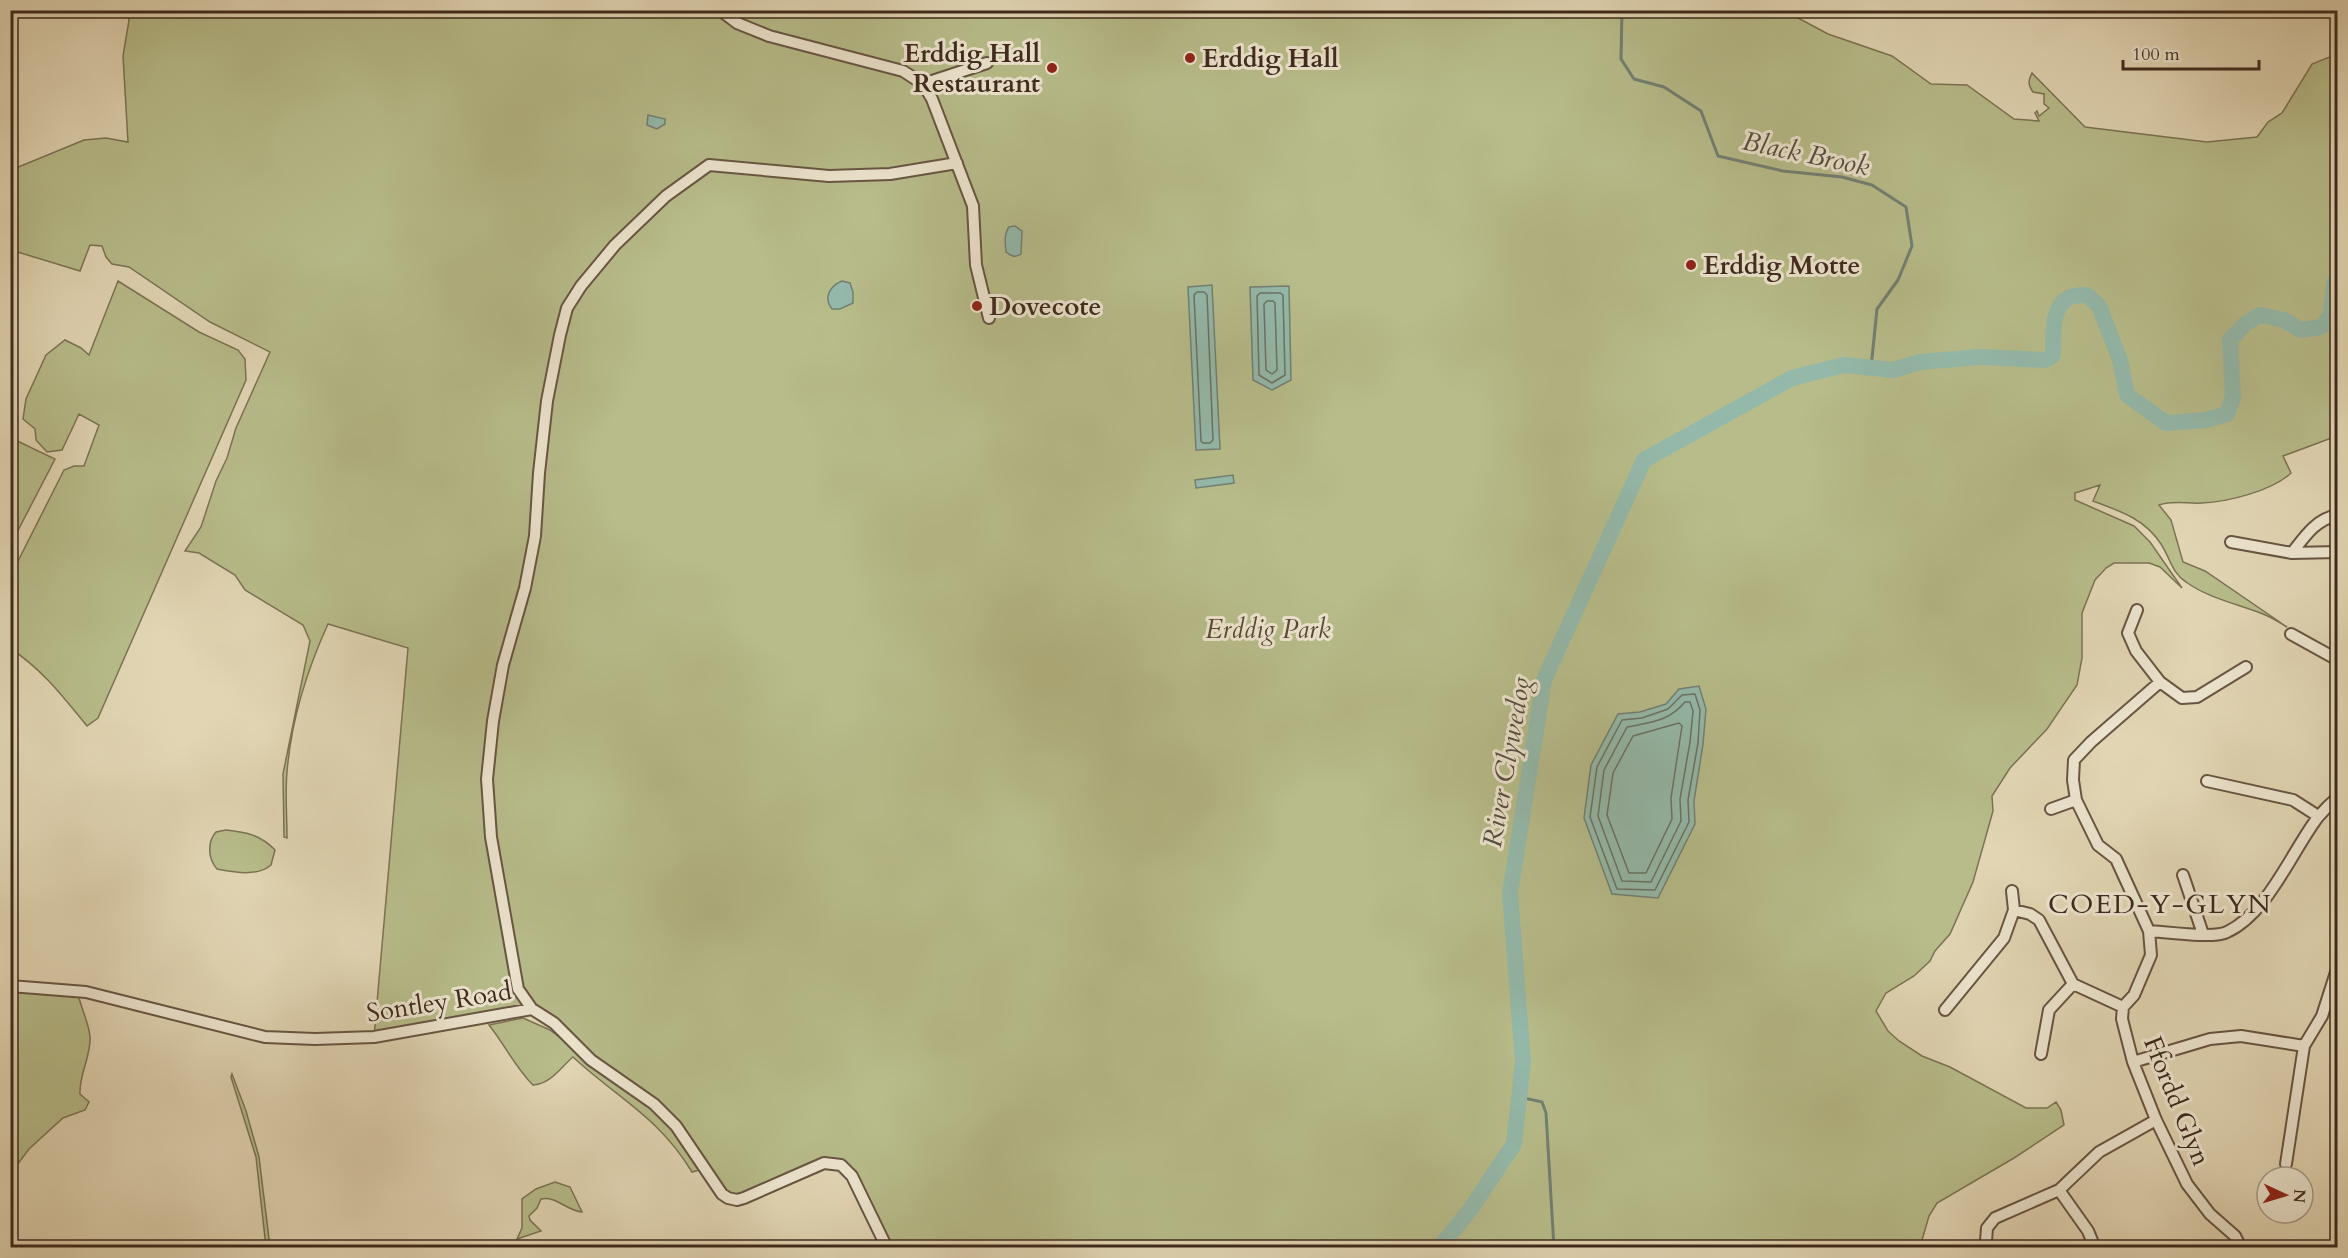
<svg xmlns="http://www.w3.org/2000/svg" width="2348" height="1258" font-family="Cardo,serif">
  <rect width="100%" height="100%" fill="#e1d5b3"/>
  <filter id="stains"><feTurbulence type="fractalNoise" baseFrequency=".00333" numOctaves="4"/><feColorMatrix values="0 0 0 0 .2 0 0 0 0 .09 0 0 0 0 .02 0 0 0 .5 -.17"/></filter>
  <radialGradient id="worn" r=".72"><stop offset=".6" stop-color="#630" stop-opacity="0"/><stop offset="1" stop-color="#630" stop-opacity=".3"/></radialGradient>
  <!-- green -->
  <path fill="#b7bc8a" stroke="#7b7354" stroke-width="1.5" d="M126 11H1785L1828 34 1892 56 1931 84 1967 85 2014 119 2039 121 2035 113 2037 111 2039 116 2049 108 2044 104V94L2033 92C2028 85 2028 81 2032 73L2085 127 2207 142 2257 137 2268 122 2282 113 2312 64 2337 54V436L2283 456 2291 473C2272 491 2227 502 2202 503 2187 504 2174 500 2159 505L2171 520 2183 562 2205 571 2287 627C2279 622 2271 617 2263 614 2238 604 2208 598 2186 582 2172 573 2170 558 2161 544 2145 519 2120 511 2093 501L2100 485 2075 493V500L2134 526 2150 542 2182 588 2160 567 2149 563H2114L2106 568 2095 580 2082 613V658L2077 685 2047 729 2010 768 1992 796 1993 811 1973 882 1950 934 1935 951 1930 961 1914 976 1886 993 1876 1011 1888 1031 1899 1041 1922 1056 1950 1067 2026 1108H2047L2056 1102 2061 1110 2064 1125 2014 1158 1937 1203 1929 1216 1920 1247H887L852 1176 824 1163 728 1198 676 1126 532 1009 374 1037 408 648 328 624C307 670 291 722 287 772 285 794 287 816 287 838L284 837 283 774 310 641 303 625 245 590 235 575 199 553 185 551 201 527 216 481 227 458 236 428 270 352 210 322 129 267 112 264 106 257 102 246 90 245 80 271 11 250V170L84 140 106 138 128 142 123 56 129 20Z
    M118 281 199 332 238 350 245 359 246 380 98 718 87 726C64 698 42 669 11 649V575L64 470 74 466H84L99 425 79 414 62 450 47 452 36 440 35 429 23 419 26 399 46 355 65 340 81 348 89 355Z
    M11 438 55 459 11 544Z
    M226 830C246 832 261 835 275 850L271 865C258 877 233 872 217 869 208 859 207 842 216 832Z
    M11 988 78 994C81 1008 89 1023 90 1037 91 1057 79 1074 80 1094L89 1102 85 1110 63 1118 29 1149 11 1173Z
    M523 1018 550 1030 652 1108 673 1129 699 1170 692 1172C659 1117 617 1098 573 1057 561 1067 551 1084 533 1085 515 1067 505 1045 489 1025Z
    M232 1074 246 1111 259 1157 270 1247H266L256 1157 231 1077Z
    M555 1182 570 1187 582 1212C567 1211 557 1196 541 1199L537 1208 529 1216 530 1220 541 1231 517 1239 522 1228V1199L536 1189Z"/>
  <!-- water -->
  <path fill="#94b9aa" stroke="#728072" stroke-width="1.5" d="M648 115 665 119V124L657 129 647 125Z
    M1015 226 1022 231 1021 254C1015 258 1011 256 1006 252 1005 243 1004 234 1009 227Z
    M842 281 850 283 853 292V303L840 309H832C823 297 830 286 842 281Z
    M1212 285 1220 449 1196 450 1188 287Z
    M1289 286 1291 380 1272 390 1253 380 1250 287Z
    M1233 475 1234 483 1196 488 1195 480Z
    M1699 686 1706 709 1703 744 1694 801 1695 824 1658 898 1612 894 1584 818 1591 765 1618 714 1640 712 1666 704 1679 689Z"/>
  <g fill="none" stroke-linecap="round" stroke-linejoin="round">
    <!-- shore -->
    <path stroke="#6a7264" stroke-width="1.5" d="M1197 292H1204L1207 295 1213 440 1210 443H1203L1201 441 1194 295Z
      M1260 293H1280L1283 295 1285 375 1272 383 1259 375 1257 296Z
      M1267 301H1273L1275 303 1277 370 1272 374 1266 370 1264 304Z
      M1695 694 1700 710 1698 743 1688 800 1689 822 1655 890 1617 889 1590 817 1597 767 1622 720 1642 718 1668 709 1682 695Z
      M1685 702H1690L1693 711 1690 742 1680 799 1681 821 1651 882 1622 881 1598 816 1604 770 1627 727C1651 722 1668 722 1685 702Z
      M1679 723 1682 726 1671 798 1672 819 1646 873H1629L1607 815 1613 773 1633 736Z"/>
    <!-- stream -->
    <path stroke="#728072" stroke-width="3" d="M1622 10 1621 59 1634 79 1664 87 1701 111 1718 156 1783 171 1842 177 1872 185 1906 207 1912 246 1898 280 1877 309 1871 368
      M1519 1097 1542 1102 1546 1113 1554 1248"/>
    <!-- river -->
    <path stroke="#94b9aa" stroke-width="16" d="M2338 235V236
      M1439 1248 1470 1210 1514 1144 1523 1062 1510 893 1544 680 1644 460 1792 378 1844 365 1893 370 1920 362 1980 357 2046 360 2053 355C2054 337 2050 309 2068 298 2073 295 2081 295 2087 295L2099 306 2120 360 2127 395 2166 423 2206 420 2227 414 2233 397 2230 340 2245 324 2260 315 2284 320 2301 330 2321 327 2331 315 2334 284 2338 276"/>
    <!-- street casing -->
    <g stroke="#685542" stroke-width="14">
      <path id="street" d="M720 10 737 23 769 36 903 71 923 84 932 99 973 206 976 265 989 318
        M923 84 987 63
        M2231 542 2292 553 2338 552
        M2292 553C2305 536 2316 519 2338 515
        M2137 610 2128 633 2136 651 2160 682 2091 742 2074 760 2073 780 2076 800 2098 845 2116 859 2149 931 2151 955 2134 995 2123 1007 2122 1019 2133 1062 2156 1120 2187 1184 2210 1214 2235 1236 2241 1248
        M2291 634 2338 660
        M2160 682 2182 698 2197 697 2246 667
        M2207 781 2293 800 2318 816
        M2051 809 2076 800
        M2183 875 2203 934
        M2012 891 2014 910
        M2149 931C2166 932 2214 939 2227 932 2268 913 2292 851 2318 817 2324 810 2331 803 2338 797
        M10 986 86 992 265 1037 315 1039 374 1037 532 1009 554 1023 591 1060 654 1104 676 1126 722 1194 728 1198 737 1200 744 1198 824 1163 841 1165 852 1176 887 1248
        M532 1009 518 989 491 837 487 779 493 721 503 665 525 588 535 536 539 473 547 401 560 335 567 308 581 286 615 245 666 196 709 165 829 176 890 174 957 163
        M1945 1010 2004 938 2014 910 2030 914 2039 920 2073 984 2123 1007
        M2041 1054 2049 1010 2073 984
        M2133 1062 2210 1039 2241 1036 2304 1046
        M2286 1164 2304 1046 2322 1016 2338 966
        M2059 1190 2088 1231 2095 1248
        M1988 1248 1986 1241 1987 1228 1995 1218 2059 1190 2099 1152 2156 1120"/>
    </g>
    <!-- street -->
    <use href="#street" stroke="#ece4ce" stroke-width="10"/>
  </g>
  <!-- markers -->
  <g fill="#8f2418" stroke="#ece4ce" stroke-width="2">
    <circle cx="1190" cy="58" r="6"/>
    <circle cx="1052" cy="68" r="6"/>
    <circle cx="1691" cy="265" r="6"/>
    <circle cx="977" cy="306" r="6"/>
  </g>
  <g text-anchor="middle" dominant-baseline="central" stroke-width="6" stroke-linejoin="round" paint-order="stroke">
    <!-- poi labels -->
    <g font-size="26" font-weight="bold" fill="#3f2a1d" stroke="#ece4ce" text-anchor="start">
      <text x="1040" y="53" text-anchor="end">Erddig Hall<tspan x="1040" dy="30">Restaurant</tspan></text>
      <text x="1202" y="58">Erddig Hall</text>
      <text x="1703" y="265">Erddig Motte</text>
      <text x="989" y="306">Dovecote</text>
    </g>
    <!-- park labels -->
    <g font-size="26" font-style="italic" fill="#574733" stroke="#ece4ce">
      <text x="1268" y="629">Erddig Park</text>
    </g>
    <!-- street labels -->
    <g font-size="26" fill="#3f2a1d" stroke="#ece4ce">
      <text transform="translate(439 1002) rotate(-9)">Sontley Road</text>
      <text transform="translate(2177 1101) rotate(68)">Ffordd Glyn</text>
    </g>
    <!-- water labels -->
    <g font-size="27" font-style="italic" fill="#544e40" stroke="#ece4ce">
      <text transform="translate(1806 154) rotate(12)">Black Brook</text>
      <text transform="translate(1507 762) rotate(-80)">River Clywedog</text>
    </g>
    <!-- neighbourhood labels -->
    <g font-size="27" letter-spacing="1.5" fill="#3f2a1d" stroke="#ece4ce">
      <text x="2160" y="904">COED-Y-GLYN</text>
    </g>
  </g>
  <!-- margin -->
  <rect width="2348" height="1258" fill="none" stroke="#e1d5b3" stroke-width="36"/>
  <rect x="12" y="12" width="2324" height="1234" fill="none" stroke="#3f2a1d" stroke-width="3"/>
  <rect x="18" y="18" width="2312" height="1222" fill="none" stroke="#3f2a1d" stroke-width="1.5"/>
  <!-- north arrow -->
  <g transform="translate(2285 1195) rotate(94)"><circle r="28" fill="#ece4ce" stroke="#a79a87" stroke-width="1.5"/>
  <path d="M0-4.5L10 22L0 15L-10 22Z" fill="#8f2418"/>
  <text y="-9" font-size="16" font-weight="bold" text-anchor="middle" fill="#3f2a1d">N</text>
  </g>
  <!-- scale -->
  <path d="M2123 60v9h136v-9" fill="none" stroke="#3f2a1d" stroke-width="3"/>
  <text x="2132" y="60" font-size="18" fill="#3f2a1d" stroke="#ece4ce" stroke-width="4.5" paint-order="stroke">100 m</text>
  <rect width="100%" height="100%" filter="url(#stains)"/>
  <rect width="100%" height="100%" fill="url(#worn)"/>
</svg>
